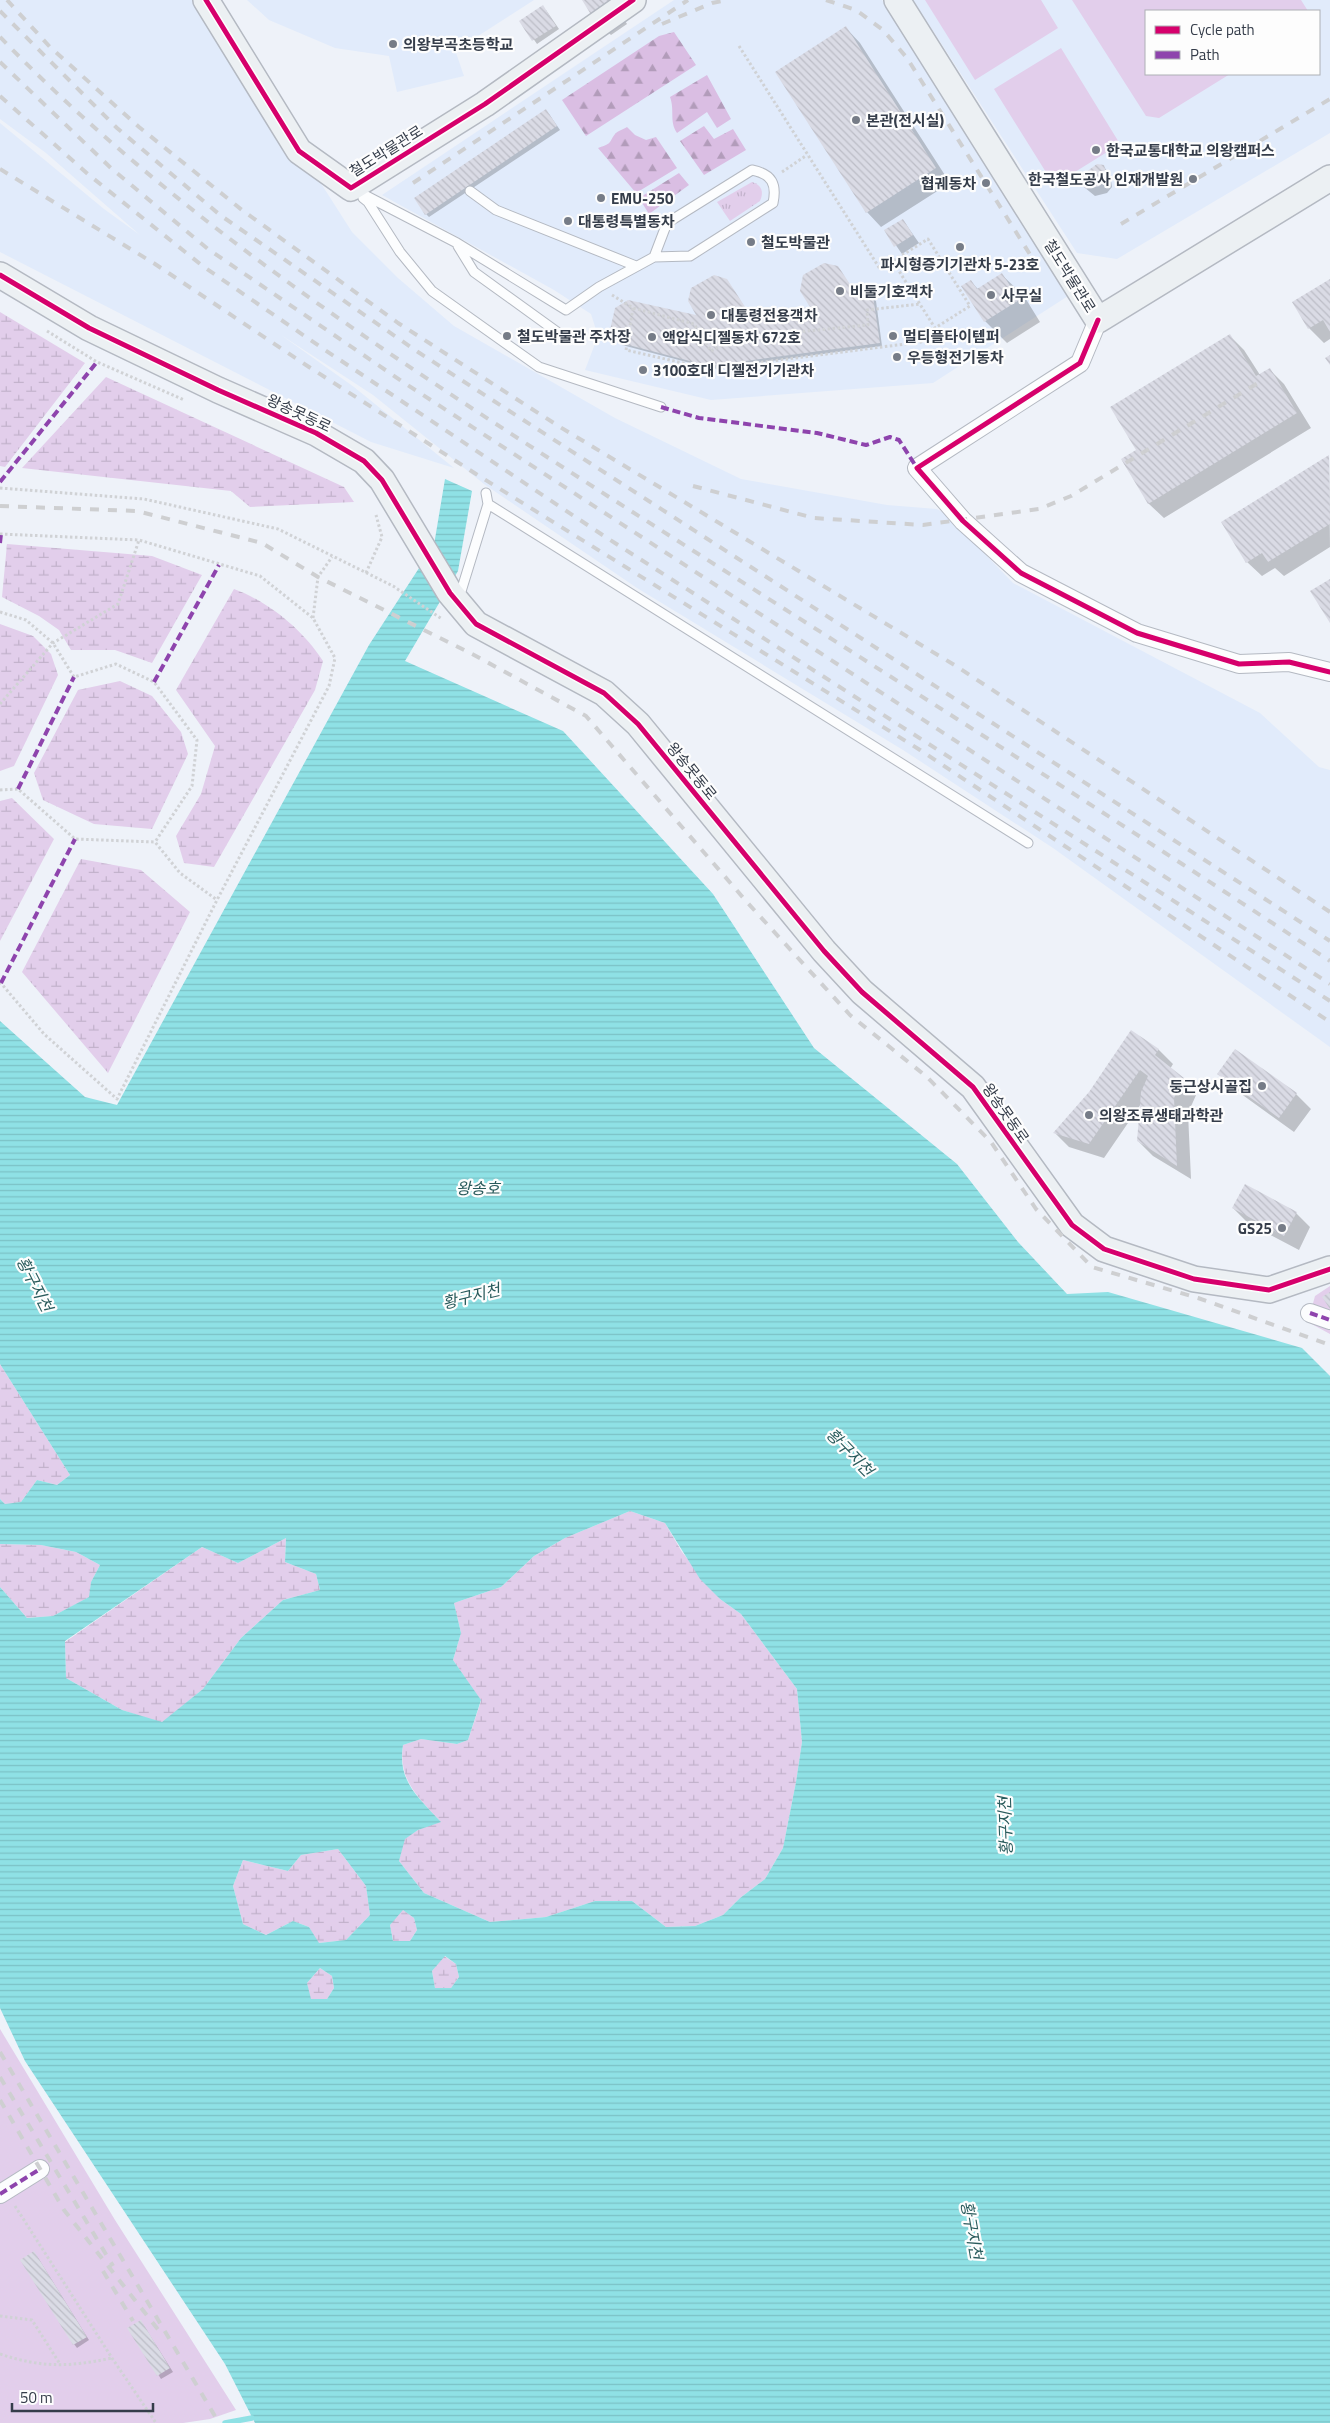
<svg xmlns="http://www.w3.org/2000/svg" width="1330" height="2423" font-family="'Titillium Web','Noto Sans KR',sans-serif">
  <defs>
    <pattern id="grass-tufts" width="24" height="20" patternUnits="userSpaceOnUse" patternTransform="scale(1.25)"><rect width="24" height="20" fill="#e2ceeb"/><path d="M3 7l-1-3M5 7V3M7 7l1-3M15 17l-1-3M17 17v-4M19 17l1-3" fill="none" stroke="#c2b2cb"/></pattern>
    <pattern id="forest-firs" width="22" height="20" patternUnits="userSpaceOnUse" patternTransform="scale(1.25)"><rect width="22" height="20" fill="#dabee3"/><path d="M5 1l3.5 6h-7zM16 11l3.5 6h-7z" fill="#b29cba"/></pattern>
    <pattern id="wetland-marsh" width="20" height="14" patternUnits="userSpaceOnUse" patternTransform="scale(1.25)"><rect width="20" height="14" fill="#e2ceeb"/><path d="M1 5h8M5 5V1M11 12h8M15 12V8" fill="none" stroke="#c2b2cb"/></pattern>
    <pattern id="water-rules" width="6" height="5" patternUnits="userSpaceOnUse" patternTransform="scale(1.25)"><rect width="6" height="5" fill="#8fe1e5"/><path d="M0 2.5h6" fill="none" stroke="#7cc2c6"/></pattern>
    <pattern id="building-back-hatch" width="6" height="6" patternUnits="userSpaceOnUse" patternTransform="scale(1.25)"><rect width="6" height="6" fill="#dadbe5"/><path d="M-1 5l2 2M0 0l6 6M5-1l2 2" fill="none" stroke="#bcbdc6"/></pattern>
  </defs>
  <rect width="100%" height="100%" fill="#eef2f9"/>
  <!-- built -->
  <path fill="#e1ebfb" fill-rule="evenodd" d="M0 0H204L352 232 398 278 454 326 615 418 741 479 887 505 937 509 947 515 1013 583 1260 713 1319 767 1330 770V1047L1053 848 903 750 637 588 484 484 373 395 281 335 354 387 454 468 371 442 0 252V123L104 209 140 235 46 153 0 119Z
    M247 0H534L478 36 454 47 464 76 397 92 389 56 335 48 269 20Z
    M674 0H882L1068 296 933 383 711 400 585 370 598 336 591 314 554 290 382 195Z
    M913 0H1330V133L1117 259 1077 253ZM1146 11H1319V74H1146Z"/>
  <!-- grass -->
  <path fill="url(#grass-tufts)" d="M752 182C762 185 764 192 760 201L730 221 717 202Z"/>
  <!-- forest -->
  <path fill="url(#forest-firs)" d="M674 32 696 65 586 136 562 100 659 36Z
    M707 75 731 119 717 128 707 112 677 133C669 121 675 111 670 97Z
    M704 126 714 139 733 129 746 150 704 175 680 141Z
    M627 127 635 135 646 140 656 137 677 168 636 193 598 148C614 143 608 142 616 133 618 131 624 129 627 127Z
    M679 173 689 185 649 214 639 198Z"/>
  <!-- wetland -->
  <path fill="url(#wetland-marsh)" d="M0 312 85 363 5 467 0 466Z
    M106 377 344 487 354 502 250 507 231 491 22 468Z
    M7 544 152 556 202 575 152 663 115 650H71L59 630 39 616 2 597Z
    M234 589C269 602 303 630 323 661L315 690 214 867 184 863 176 836 201 794 215 746 176 690Z
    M0 624 33 636 51 654 58 675 14 766 0 771Z
    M120 681 152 696 181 732 188 754 152 829 94 824 43 800 34 773 78 690Z
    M12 798 54 839 0 941V801Z
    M81 859 141 870 190 912 108 1073 22 972Z
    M0 1364 70 1475 57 1485 37 1480 21 1502 5 1504 0 1499Z
    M630 1511 665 1523 682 1552 720 1599 741 1614 797 1689 802 1742 796 1782 783 1848 765 1879 740 1898 723 1915 695 1926 666 1927 632 1901H595L546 1917 490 1922 424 1893 399 1861 404 1839 418 1830 440 1821C418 1797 398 1780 403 1745L421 1739 457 1744 468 1740 481 1701 453 1660 461 1633 454 1603 501 1587 534 1556 565 1538Z
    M286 1538 285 1562 316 1574 320 1590 283 1600 241 1638 203 1689 162 1723 122 1710 66 1678 65 1642 202 1547 238 1563Z
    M0 1544 41 1545 76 1552 100 1565 91 1582 90 1597 53 1616 27 1618 0 1587Z
    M338 1849 366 1886 370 1915 346 1940 318 1943 309 1927 293 1921 266 1935 243 1924 233 1886 243 1860 288 1871 301 1855Z
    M402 1909 414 1918 417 1930 410 1941H393L390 1925Z
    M444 1956 456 1964 459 1977 451 1988H435L432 1971Z
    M320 1968 332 1976 334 1988 327 1999H310L307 1983Z"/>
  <!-- park -->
  <path fill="#e2ceeb" d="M925 0H1041L1058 28 975 80Z
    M1072 0H1301L1308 11H1146V74H1230L1159 118 1146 116Z
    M1061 48 1120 144 1054 185 994 89Z
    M1330 1286V1334L1308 1322 1315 1296Z
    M0 2029 115 2220 236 2410 210 2419 183 2423H0Z"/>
  <!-- water -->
  <path fill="url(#water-rules)" fill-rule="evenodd" d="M445 479 472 491 458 571 405 661 563 731 713 894 814 1048 957 1164 1018 1242 1067 1294 1108 1292 1302 1348 1330 1376V2423H255L225 2364 25 2061 0 2008V1587L27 1618 53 1616 89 1597 91 1582 100 1565 76 1552 41 1545 0 1544V1499L5 1504 21 1502 37 1480 57 1485 70 1475 0 1364V1021L85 1097 117 1105 369 645 434 545ZM630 1511 665 1523 700 1579 720 1599 741 1614 797 1689 802 1742 796 1782 783 1848 765 1879 740 1898 723 1915 695 1926 666 1927 632 1901H595L546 1917 490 1922 424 1893 399 1861 405 1839 418 1830 441 1822C418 1797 397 1781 403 1745L421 1739 457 1744 468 1740 481 1700 453 1660 461 1633 454 1603 501 1587 534 1556 565 1538ZM286 1538 285 1562 316 1574 320 1590 283 1600 241 1638 203 1689 162 1722 122 1710 66 1678 65 1641 202 1547 238 1563ZM338 1849 366 1886 370 1915 346 1940 319 1943 309 1927 293 1921 266 1935 243 1924 233 1886 243 1860 288 1871 301 1855ZM403 1910 414 1918 417 1930 410 1941H393L390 1925ZM445 1956 456 1964 459 1977 451 1988H435L432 1971ZM320 1968 332 1976 334 1988 327 1999H311L307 1983Z"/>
  <!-- shadow -->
  <path fill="#0003" d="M583 0H612L627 24 611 35 596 20Z
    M546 10 559 29 537 44 521 21Z
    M846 28 860 43 950 183 881 227 867 212Z
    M549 114 560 130 429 217 426 214Z
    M1103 166 1110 174 1112 187 1107 193 1095 196 1079 183Z
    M903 220 919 243 902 254 886 231Z
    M837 267 860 299 873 298 876 301 882 346 713 369 622 345 618 341 699 317 727 280 749 314 812 308Z
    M1002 275 1024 296 1040 322 1007 343 985 321 971 282 978 289Z
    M1330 281V339L1324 343 1309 328Z
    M1230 336 1244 350 1260 375 1269 369 1284 384 1311 428 1164 518 1149 504 1122 460 1138 450Z
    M1329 456 1330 547 1284 576 1275 568 1262 576 1247 562Z
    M1158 1049 1173 1064 1170 1069 1197 1093 1188 1113 1191 1179 1153 1156 1138 1141 1141 1104 1104 1158 1069 1147 1055 1133Z
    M1236 1051 1296 1094 1311 1109 1294 1132 1233 1088 1219 1074Z
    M1233 1208 1296 1213 1310 1227 1299 1250 1248 1223Z
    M37 2256 89 2340 77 2348 74 2344Z
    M141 2321 173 2372 161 2379 129 2328Z"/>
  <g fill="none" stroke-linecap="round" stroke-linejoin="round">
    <!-- stream -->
    <path stroke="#8fe1e5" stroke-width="5.5" d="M225 2423 252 2418"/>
  </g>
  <!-- building -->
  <path fill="url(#building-back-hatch)" d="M582 0H608L613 9 595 21Z
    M543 5 556 26 532 41 519 21Z
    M846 26 936 168 866 213 775 72Z
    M546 109 557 126 425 215 414 198Z
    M1097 164 1104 165 1107 175 1100 186 1086 189 1078 183 1082 175Z
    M903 219 913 235 894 247 884 230Z
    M824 263 838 266 859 298 873 296 880 343 709 366 617 342 610 330 615 308 628 300 696 315 688 301 691 288 714 275 727 279 749 313 810 307 800 291 803 275Z
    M1002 273 1019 300 984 322 961 286 971 280 977 289Z
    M1330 279V332L1323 320 1308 329 1292 302Z
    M1230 334 1256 376 1270 368 1297 413 1148 504 1121 459 1136 450 1110 407Z
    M1330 355V365L1325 358Z
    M1329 455 1330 524 1268 562 1262 553 1246 563 1221 522Z
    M1330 579V623L1310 591Z
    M1131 1030 1159 1049 1155 1055 1184 1078 1174 1098 1177 1166 1137 1141 1141 1092 1148 1076 1140 1070 1089 1144 1053 1133 1089 1092Z
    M1235 1049 1297 1093 1279 1118 1217 1074Z
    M1245 1184 1297 1212 1284 1236 1232 1208Z
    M1330 1292V1309L1322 1297Z
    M34 2251 87 2337 73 2345 20 2260Z
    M141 2320 170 2368 157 2376 127 2328Z"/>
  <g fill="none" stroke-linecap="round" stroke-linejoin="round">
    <!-- lane casing -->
    <g stroke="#b4b9c2" stroke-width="11">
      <path id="lane" d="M353 189 457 243 566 310 599 287 654 257 690 256 773 203C777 184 772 174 752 170L667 223 654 257
        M470 191 496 210 636 266
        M363 198 368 202 400 252 432 291 539 367 661 407
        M458 246 474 272 564 337
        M488 504 1028 843
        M459 598 488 504 486 493"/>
    </g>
    <!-- street casing -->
    <g stroke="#b4b9c2" stroke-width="20">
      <path id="street" d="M1098 320 1080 363 917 468 963 521 1021 573 1137 633 1239 664 1289 662 1330 672
        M1310 1313 1330 1320
        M0 2194 40 2169"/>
    </g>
    <!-- secondary casing -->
    <g stroke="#b4b9c2" stroke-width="28">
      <path id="secondary" d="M206 0 299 151 351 188 485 104 633 0
        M897 0 1098 320 1330 178
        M0 275 89 328 218 390 316 433 364 461 382 480 450 593 476 624 604 693 638 724 824 951 862 992 973 1087 1072 1225 1104 1249 1194 1279 1269 1290 1330 1269"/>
    </g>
    <!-- path -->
    <path stroke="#d0d2d5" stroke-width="3" stroke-dasharray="2.5 2.5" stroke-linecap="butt" d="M739 46 880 269 928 239 970 306 935 328 892 260
      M782 172 807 155
      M612 295 633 308 694 324 711 351 735 338 868 325 867 310 920 304
      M633 308 626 350 709 369 921 342 935 328
      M47 331 97 362 184 400
      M0 488 144 499 278 529 393 586 442 619
      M0 534 139 540 260 576 313 618 335 658 329 686 217 900 117 1099 44 1034 0 982
      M366 573 382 537 376 515
      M0 612 26 620 53 643 74 677 116 664 154 682 197 740 192 786 155 842
      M313 618 318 577 332 557
      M0 790 18 789 75 839 155 842 180 873 217 900
      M15 2206 112 2358 156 2423
      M0 2316 32 2320 60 2364
      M0 2354C42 2368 69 2367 112 2358"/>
    <!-- lane -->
    <use href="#lane" stroke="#fcfdfe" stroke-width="9"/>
    <!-- street -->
    <use href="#street" stroke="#fcfdfe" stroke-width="18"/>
    <!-- secondary -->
    <use href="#secondary" stroke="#ecf0f3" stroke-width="25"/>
    <!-- rail -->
    <path stroke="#cecfd1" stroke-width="4" stroke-dasharray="9 9" stroke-linecap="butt" d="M7 0 50 47 139 127 242 210 398 323 560 427 956 666 1330 912
      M826 0 856 10 883 30 907 58 1036 264
      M0 11 117 128 220 215 418 352 1330 941
      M662 24 712 3 728 0
      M0 37C184 227 410 369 631 511 864 660 1099 808 1330 961
      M0 62 112 169 208 249 403 382 1330 984
      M0 96 89 175 204 267 325 350 604 536 1330 1001
      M0 169 155 264 309 367 476 474 920 750 1330 1022
      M413 183 688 0
      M1121 224 1330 99
      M693 486 814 518 923 525 1039 509 1071 496 1258 383
      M0 506 137 511 262 543 318 577 474 655 586 716 746 901 850 1015 927 1077 991 1142 1036 1209 1092 1267 1198 1298 1330 1345
      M0 2052 219 2423
      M0 2077 113 2266
      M0 2100 64 2210 160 2332
      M103 2271 133 2321"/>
    <!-- path-bridge -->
    <path stroke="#d0d2d5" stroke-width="3" stroke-dasharray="2.5 2.5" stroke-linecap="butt" d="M0 704 53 643 118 604 139 540"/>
    <!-- quiet -->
    <path stroke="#8e44ad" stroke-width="4" stroke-dasharray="8 4" stroke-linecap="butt" d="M661 407 699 418 817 433 866 445 890 437 899 440 917 468
      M0 482 97 362
      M0 543 1 534
      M154 682 219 565
      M18 789 74 677
      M1 983 75 839
      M1310 1313 1330 1320
      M0 2194 40 2169"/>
    <!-- cycleway casing -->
    <g stroke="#fdfdfd" stroke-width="8">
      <path id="cycleway" d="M206 0 299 151 351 188 485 104 633 0
        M0 275 89 328 218 390 316 433 364 461 382 480 450 593 476 624 604 693 638 724 824 951 862 992 973 1087 1072 1225 1104 1249 1194 1279 1269 1290 1330 1269
        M1098 320 1080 363 917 468 963 521 1021 573 1137 633 1239 664 1289 662 1330 672"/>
    </g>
    <!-- cycleway -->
    <use href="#cycleway" stroke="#d6006c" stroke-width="5"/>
  </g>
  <!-- markers -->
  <g fill="#767c87" stroke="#fdfdfd" stroke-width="2">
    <circle cx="393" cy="44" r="5"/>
    <circle cx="856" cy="120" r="5"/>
    <circle cx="1096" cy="150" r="5"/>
    <circle cx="1193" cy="179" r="5"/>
    <circle cx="986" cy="183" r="5"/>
    <circle cx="601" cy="198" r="5"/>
    <circle cx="568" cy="221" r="5"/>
    <circle cx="751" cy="242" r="5"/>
    <circle cx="960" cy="247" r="5"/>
    <circle cx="840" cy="291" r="5"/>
    <circle cx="991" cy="295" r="5"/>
    <circle cx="711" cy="315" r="5"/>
    <circle cx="507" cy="336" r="5"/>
    <circle cx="893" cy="336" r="5"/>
    <circle cx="652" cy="337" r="5"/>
    <circle cx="897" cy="357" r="5"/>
    <circle cx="643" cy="370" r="5"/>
    <circle cx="1262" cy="1086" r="5"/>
    <circle cx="1089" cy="1115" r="5"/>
    <circle cx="1282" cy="1228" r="5"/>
  </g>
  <g text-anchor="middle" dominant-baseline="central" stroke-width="4.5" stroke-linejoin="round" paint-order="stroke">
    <!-- poi labels -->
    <g font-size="15" font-weight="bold" fill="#353d4a" stroke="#fdfdfd" text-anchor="start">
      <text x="403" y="44">의왕부곡초등학교</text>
      <text x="866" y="120">본관(전시실)</text>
      <text x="1106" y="150">한국교통대학교 의왕캠퍼스</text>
      <text x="1183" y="179" text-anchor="end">한국철도공사 인재개발원</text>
      <text x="976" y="183" text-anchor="end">협궤동차</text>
      <text x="611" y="198">EMU-250</text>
      <text x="578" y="221">대통령특별동차</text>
      <text x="761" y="242">철도박물관</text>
      <text x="960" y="264" text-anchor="middle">파시형증기기관차 5-23호</text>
      <text x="850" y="291">비둘기호객차</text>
      <text x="1001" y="295">사무실</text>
      <text x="721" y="315">대통령전용객차</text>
      <text x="517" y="336">철도박물관 주차장</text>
      <text x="903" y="336">멀티플타이템퍼</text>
      <text x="662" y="337">액압식디젤동차 672호</text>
      <text x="907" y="357">우등형전기동차</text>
      <text x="653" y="370">3100호대 디젤전기기관차</text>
      <text x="1252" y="1086" text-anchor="end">둥근상시골집</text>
      <text x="1099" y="1115">의왕조류생태과학관</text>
      <text x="1272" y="1228" text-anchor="end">GS25</text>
    </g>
    <!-- street labels -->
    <g font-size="15" fill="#353d4a" stroke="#fdfdfd">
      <text transform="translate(386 151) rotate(-32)">철도박물관로</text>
      <text transform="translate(1070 276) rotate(58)">철도박물관로</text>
      <text transform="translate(299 413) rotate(25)">왕송못동로</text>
      <text transform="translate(692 771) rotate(51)">왕송못동로</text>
      <text transform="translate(1006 1113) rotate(55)">왕송못동로</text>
    </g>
    <!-- water labels -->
    <g font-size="16" font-style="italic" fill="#295b5c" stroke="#fdfdfd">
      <text x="478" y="1188">왕송호</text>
      <text transform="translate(35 1284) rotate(63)">황구지천</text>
      <text transform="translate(471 1296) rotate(-14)">황구지천</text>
      <text transform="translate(850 1452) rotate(46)">황구지천</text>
      <text transform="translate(1005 1826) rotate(-92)">황구지천</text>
      <text transform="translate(972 2230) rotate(80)">황구지천</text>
    </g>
  </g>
  <!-- legend -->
  <rect x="1145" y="10" width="175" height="65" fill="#fdfdfd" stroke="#adb0b5"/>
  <rect x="1155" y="26" width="25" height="8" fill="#d6006c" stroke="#adb0b5"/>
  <text x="1190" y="35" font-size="15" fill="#353d4a">Cycle path</text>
  <rect x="1155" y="51" width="25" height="8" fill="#8e44ad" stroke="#adb0b5"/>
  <text x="1190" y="60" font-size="15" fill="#353d4a">Path</text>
  <!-- scale -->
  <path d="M12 2403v8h141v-8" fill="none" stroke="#353d4a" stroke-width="2.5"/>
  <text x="20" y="2403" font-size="15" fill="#353d4a" stroke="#fdfdfd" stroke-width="4" paint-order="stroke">50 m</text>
</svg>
